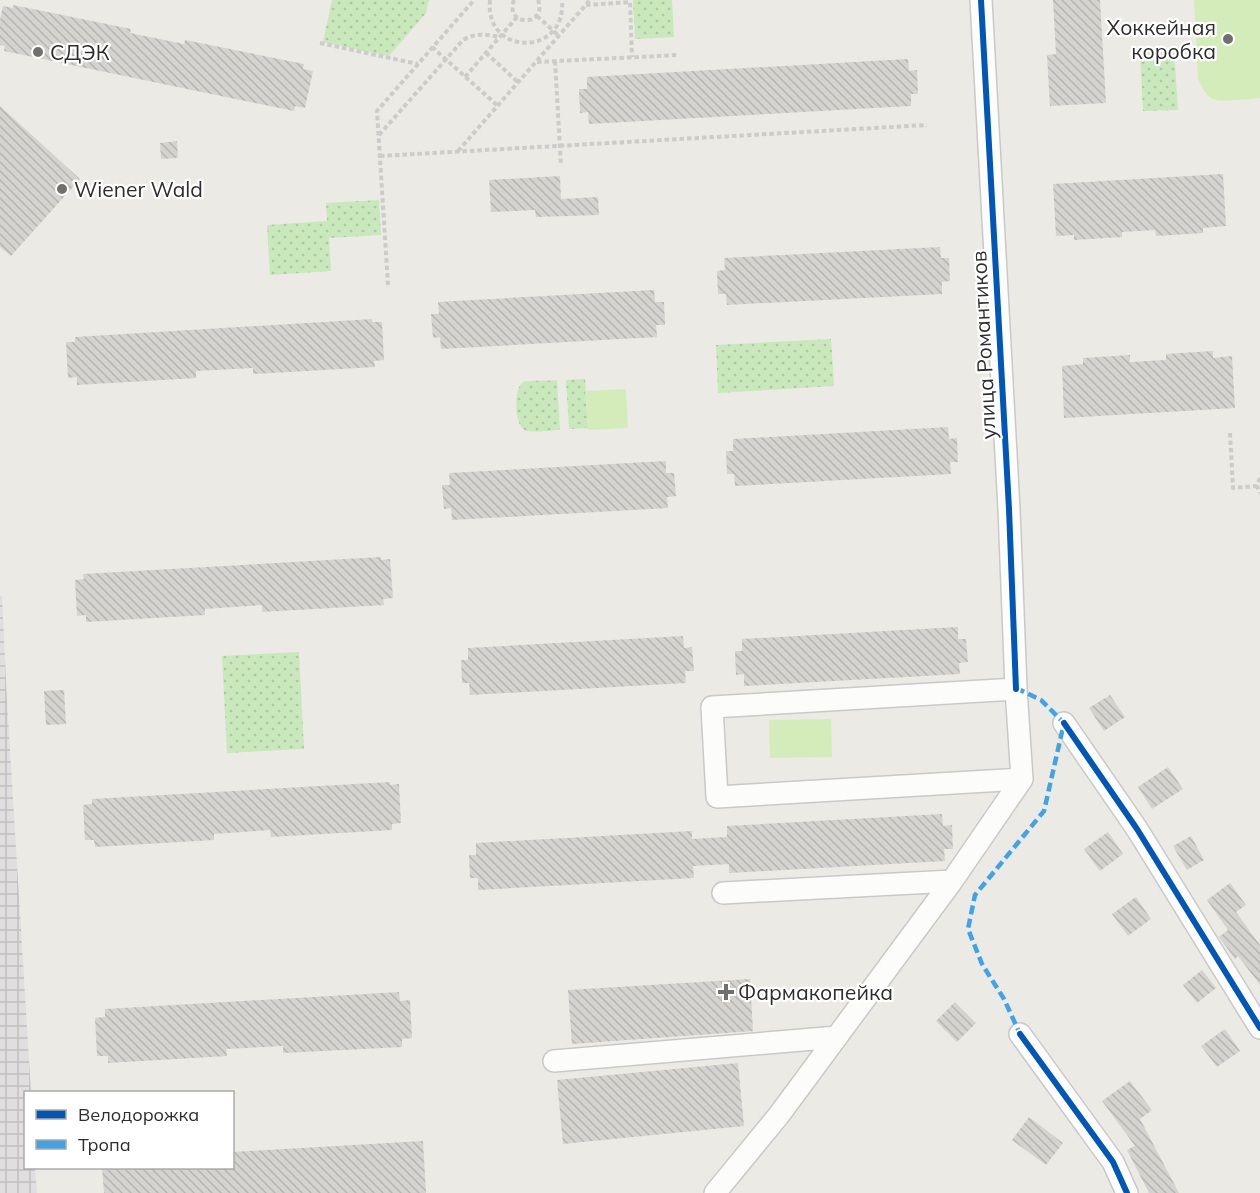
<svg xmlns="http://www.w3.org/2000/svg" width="1260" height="1193" font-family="Mulish,sans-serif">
  <defs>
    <pattern id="industrial-grid" width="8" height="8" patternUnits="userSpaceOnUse" patternTransform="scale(1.5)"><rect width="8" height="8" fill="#e1dedf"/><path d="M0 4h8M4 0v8" fill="none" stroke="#c1bfc0"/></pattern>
    <pattern id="park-dots" width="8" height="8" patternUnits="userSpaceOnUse" patternTransform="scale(1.5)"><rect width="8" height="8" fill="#c9e8bc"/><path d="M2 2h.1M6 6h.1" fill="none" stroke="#adc7a2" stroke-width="1.8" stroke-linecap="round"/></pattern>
    <pattern id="building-back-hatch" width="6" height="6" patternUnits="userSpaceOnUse" patternTransform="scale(1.5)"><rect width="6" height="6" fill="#d5d3cf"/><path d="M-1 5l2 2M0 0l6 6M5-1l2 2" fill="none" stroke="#b7b5b2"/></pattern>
  </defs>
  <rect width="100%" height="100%" fill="#eceae4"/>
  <!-- industrial -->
  <path fill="url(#industrial-grid)" d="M0 596H2L7 701 31 1092H26V1168H35L37 1193H0Z"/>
  <!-- park -->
  <path fill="url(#park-dots)" d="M332 0H429L426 13 389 56 323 42Z
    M633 0H672L674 37 635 39Z
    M1174 50 1178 110 1143 111 1140 52Z
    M379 200 381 235 329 238 331 271 270 275 267 225 327 221 326 203Z
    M831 339 834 386 718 393 716 345Z
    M585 379 588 428 569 429 566 380Z
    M557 380 560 430C552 430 528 434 523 429 515 423 513 386 524 382 530 380 550 381 557 380Z
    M299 652 304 749 227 753 222 656Z"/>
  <!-- pitch -->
  <path fill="#d4ecba" d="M1194 0H1260V98C1251 99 1222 102 1216 100 1206 98 1201 86 1198 78Z
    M626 389 628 428 588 430 585 391Z
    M831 719 832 757 770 758 769 720Z"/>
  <!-- building -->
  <path fill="url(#building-back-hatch)" d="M1053 0H1100L1106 103 1050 106 1047 55 1056 54Z
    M13 5 131 29 130 33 184 44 185 40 304 64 303 69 313 71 305 108 295 106 294 111 4 51 5 46 0 45V20L3 6 13 8Z
    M908 59 909 71 917 70 918 94H911V106L589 124 588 112 580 113 579 89H587V77Z
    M0 106 80 179 11 256 0 247Z
    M177 141 178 158 161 159 160 143Z
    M1223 174 1226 226 1203 228V233L1156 236 1155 230 1122 232V237L1074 240V235L1056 236 1053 184Z
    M560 176 561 199 598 197 599 215 536 217 535 210 491 212 489 180Z
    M940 247 941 258H949L950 281 942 282V294L727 305 726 294H718L717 271 725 270 724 258Z
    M654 290 655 302H664L665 325H656L657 337 441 349 440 337 433 338 431 314H439L438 302Z
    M372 319V322H382L384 360 374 361 375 367 253 374V368L196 371V378L77 385V377L68 378 66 342H75V337Z
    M1213 351V358L1232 356 1235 408 1064 418 1062 366 1083 364V358L1130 355V362L1166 360V354Z
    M948 427 949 439 957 438 958 462H950L951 474 735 486 734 474H727L726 451H733V439Z
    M666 461V473H674L676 496 667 497 668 508 452 520 451 508 444 509 442 485H450L449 473Z
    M381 557V560L390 559 393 598 383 599 384 605 262 612V605L205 609V615L86 622V615L77 616 75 580 84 579 83 574Z
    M958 627V639H966L968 662 959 663 960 674 744 686V674L736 675 735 651H742V639Z
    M683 636 684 648 692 647 694 671H685L686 683 470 695 469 683H462L461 660H468V648Z
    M64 690 66 724 46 725 44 691Z
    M1110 695 1125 717 1104 731 1089 708Z
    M1168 767 1183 789 1152 809 1138 787Z
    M390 782V785L399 784 401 823 392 824V830L271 837 270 830 214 834V840L95 847 94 840H85L83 805 92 804V799Z
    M942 814 943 826 952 825 953 849H944L945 861 729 873V864L693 866 694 878 478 890V878H470L469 855H476V843L692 831V839L727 837V826Z
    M1108 832 1123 854 1100 871 1084 849Z
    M1191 836 1204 860 1187 870 1173 846Z
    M1230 883 1246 905 1236 912 1260 945V985L1238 956 1235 959 1219 937 1228 930 1207 900Z
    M1136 897 1151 919 1128 936 1112 914Z
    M1202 970 1216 988 1197 1003 1183 985Z
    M750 979 753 1031 572 1044 568 990Z
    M399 992 400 1001 410 1000 412 1038 402 1039V1047L283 1053V1046L226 1049 227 1056 108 1063V1056H97L95 1018 105 1017V1009Z
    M955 1002 976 1023 957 1042 936 1021Z
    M1225 1029 1240 1051 1217 1067 1201 1046Z
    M738 1063 744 1126 563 1144 557 1080Z
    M1130 1081 1152 1110 1140 1119 1179 1193H1149L1127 1150 1135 1146 1102 1101Z
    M1029 1117 1063 1143 1046 1165 1012 1140Z
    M423 1141 426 1193H104L102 1167H232V1152Z"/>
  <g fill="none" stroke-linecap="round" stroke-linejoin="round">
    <!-- minor casing -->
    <g stroke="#c9c9c9" stroke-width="24">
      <path id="minor" d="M981 0 1009 509 1016 688V689L1022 779 717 797 712 707 1016 689
        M1064 723 1137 829 1260 1028
        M723 893 952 881 1022 779
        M1020 1034 1113 1162 1127 1193
        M554 1061 837 1037
        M715 1193 779 1115 952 881"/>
    </g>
    <!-- path -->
    <path stroke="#cccccb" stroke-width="4" stroke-dasharray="4.5 3" stroke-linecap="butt" d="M490 0C484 57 567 57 562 0
      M514 0C504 27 548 27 538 0
      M586 5 630 2 632 57
      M537 16 559 36
      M320 43 418 64
      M432 47 498 106
      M486 53 518 82
      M555 61 561 166
      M537 62 677 55
      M465 77 517 17
      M379 135 463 40C474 33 487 34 499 37
      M458 151 590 0
      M380 156 927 125
      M388 285 377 111 474 0
      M1230 433 1233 488 1257 486
      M1260 478 1257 486 1260 493"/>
    <!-- minor -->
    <use href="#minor" stroke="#fcfcfb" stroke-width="21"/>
    <!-- quiet -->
    <path stroke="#3ea3eb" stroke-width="4.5" stroke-dasharray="9 4.5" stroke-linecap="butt" d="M1016 688 1041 700 1064 723 1044 811 975 895 968 929 982 964 1004 999 1020 1034"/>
    <!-- cycleway casing -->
    <g stroke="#fff" stroke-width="10">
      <path id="cycleway" d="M981 0 1009 509 1016 689
        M1064 723 1137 829 1260 1028
        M1020 1034 1113 1162 1127 1193"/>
    </g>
    <!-- cycleway -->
    <use href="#cycleway" stroke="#0057b8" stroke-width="6"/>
  </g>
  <!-- markers -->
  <g fill="#70706e" stroke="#fff" stroke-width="2">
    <circle cx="1228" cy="39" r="6"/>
    <circle cx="38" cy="52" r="6"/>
    <circle cx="62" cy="189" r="6"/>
    <path d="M723 983h6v6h6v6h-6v6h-6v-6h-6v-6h6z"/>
  </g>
  <g text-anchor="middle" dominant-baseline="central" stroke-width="4.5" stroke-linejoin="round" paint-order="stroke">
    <!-- poi labels -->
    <g font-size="21" fill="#2e2e2e" stroke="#fff" text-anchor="start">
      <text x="1216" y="27" text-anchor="end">Хоккейная<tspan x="1216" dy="24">коробка</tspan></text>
      <text x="50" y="52">СДЭК</text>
      <text x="74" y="189">Wiener Wald</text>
      <text x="738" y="992">Фармакопейка</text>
    </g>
    <!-- street labels -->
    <g font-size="21" fill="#2e2e2e" stroke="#fff">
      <text transform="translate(983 345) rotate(-93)">улица Романтиков</text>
    </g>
  </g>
  <!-- legend -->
  <rect x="24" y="1091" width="210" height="78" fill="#ffffff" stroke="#ababab" stroke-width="1.5"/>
  <rect x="36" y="1110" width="30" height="9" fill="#0057b8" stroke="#ababab" stroke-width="1.5"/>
  <text x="78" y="1121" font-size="18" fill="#2e2e2e">Велодорожка</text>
  <rect x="36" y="1140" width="30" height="9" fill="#3ea3eb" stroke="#ababab" stroke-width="1.5"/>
  <text x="78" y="1151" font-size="18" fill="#2e2e2e">Тропа</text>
</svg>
